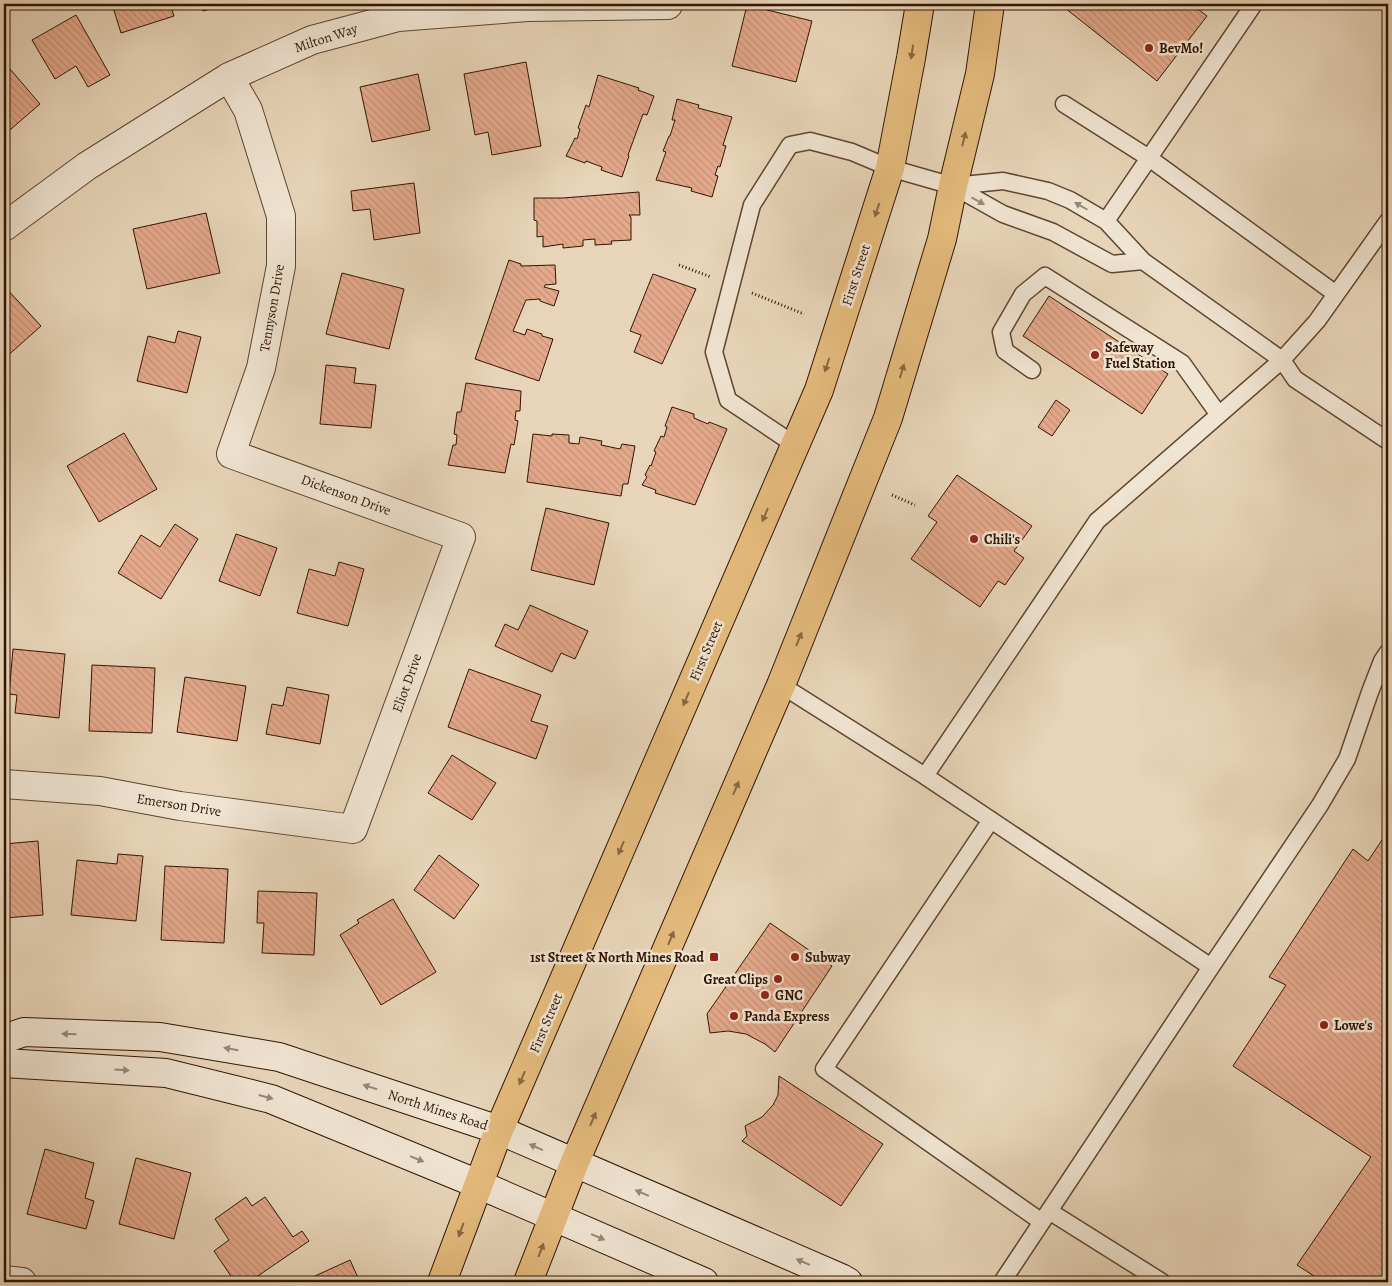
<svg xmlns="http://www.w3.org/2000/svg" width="1392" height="1286" font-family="Alegreya,serif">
  <defs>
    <pattern id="building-back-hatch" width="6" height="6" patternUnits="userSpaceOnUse" patternTransform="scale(1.25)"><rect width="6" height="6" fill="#e5a98c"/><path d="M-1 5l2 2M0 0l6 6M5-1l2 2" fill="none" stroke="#c59177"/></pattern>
  </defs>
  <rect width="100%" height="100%" fill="#e8d5b9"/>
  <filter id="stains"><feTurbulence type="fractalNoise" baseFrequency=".004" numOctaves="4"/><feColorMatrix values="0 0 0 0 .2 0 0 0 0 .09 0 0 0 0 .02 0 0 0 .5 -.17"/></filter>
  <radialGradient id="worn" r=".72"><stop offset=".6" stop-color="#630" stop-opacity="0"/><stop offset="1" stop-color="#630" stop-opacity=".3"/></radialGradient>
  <!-- building -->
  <path fill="url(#building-back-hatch)" stroke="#311503" d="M112 4H170L174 16 121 33Z
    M201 4H228L203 11Z
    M1068 4H1191L1207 16 1157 81 1065 8Z
    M747 5 812 21 796 82 732 66Z
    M76 15 110 75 88 87 76 66 55 79 32 40Z
    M4 62 40 104 4 135Z
    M526 62 541 146 492 155 488 132 475 135 464 74Z
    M418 74 430 130 372 142 360 87Z
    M598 75 639 88 638 90 654 96 647 115 643 114 628 155 629 156 622 177 601 170 602 167 586 161 585 163 566 156 575 138 577 139 580 129 578 128 586 105 589 107Z
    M677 99 699 105 698 108 732 117 723 145 726 146 720 167 718 166 715 175 718 176 712 197 691 191 692 188 656 180 666 152 663 151 669 136H670L675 120H672Z
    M414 183 420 233 374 240 370 209 353 211 351 191Z
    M639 192 640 215H629L631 217V240L611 241 612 244 595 245V239L583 240V246L563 248V244L543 247V236L537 237V221L534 220V198H563Z
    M206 213 220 273 147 289 133 229Z
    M509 260 521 264V266L555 265 556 284 545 285 544 287 559 291 554 306 540 301V299L526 300 513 331 525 335 527 329 542 334V336L553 339 539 381 475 359Z
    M342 273 404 289 389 349 326 334Z
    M653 274 696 289 662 364 634 352 641 335 630 331Z
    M6 288 41 326 4 359V290Z
    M1049 296 1168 374 1142 414 1023 336Z
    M178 331 201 337 187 393 137 381 148 336 175 343Z
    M326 365 356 368 354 383 376 385 371 428 320 424Z
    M466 383 521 391 520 411H516L515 420 518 421 514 445 511 444 505 473 448 465 453 445H456L457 435 454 434 457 412H461Z
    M1056 400 1070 410 1052 436 1038 427Z
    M672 407 694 414V418L708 424 709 422 727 429 695 505 655 493 656 490 642 485 647 477 645 475 650 465 651 466 656 452 654 451 661 436 664 437 667 427 665 426Z
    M124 433 157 489 99 522 67 466Z
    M533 434 552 436V434L569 435V443L579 444 580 437 602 441 601 445 620 449 622 444 635 446 628 484H623L621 496 527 482Z
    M957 475 1032 526 1014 551 1024 558 1005 585 998 581 980 607 911 559 937 522 928 516Z
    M546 508 609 523 594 585 531 570Z
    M175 524 198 539 161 599 118 573 141 535 160 547Z
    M236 534 277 548 260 596 219 581Z
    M339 562 364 569 348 626 297 613 309 569 335 576Z
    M530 605 588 631 575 659 561 653 552 672 495 646 505 624 518 630Z
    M13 649 65 654 59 718 15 713 17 695 9 694Z
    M92 665 155 668 152 733 89 731Z
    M469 669 541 695 531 721 548 726 536 759 448 727Z
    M185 677 246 686 237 741 177 732Z
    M287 687 329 695 320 744 266 734 272 704 283 706Z
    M452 755 496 783 472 820 428 793Z
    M1388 831V1282H1323L1297 1265 1371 1157 1233 1066 1286 985 1269 977 1353 849 1368 861Z
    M38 841 43 915 4 918V844Z
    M118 854 143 856 136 921 71 915 77 860 117 864Z
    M439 855 479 885 454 919 414 890Z
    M165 866 228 869 224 943 161 940Z
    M258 891 317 893 314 955 262 953 264 923H257Z
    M393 899 436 972 381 1005 340 935 359 923 357 920Z
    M770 923 832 966 775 1052 765 1044 746 1034 728 1031 710 1033 707 1014Z
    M779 1076 883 1144 841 1206 742 1141 747 1136 745 1126 762 1117 773 1105 778 1095Z
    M45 1149 94 1163 85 1198 94 1201 86 1229 27 1214Z
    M136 1158 191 1173 174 1239 119 1224Z
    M246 1197 252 1206 265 1197 293 1237 302 1231 309 1241 249 1282H235L214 1251 229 1240 215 1219Z
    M350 1260 360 1282H318L315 1276Z"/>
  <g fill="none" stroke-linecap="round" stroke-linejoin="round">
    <!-- lane casing -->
    <g stroke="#5f4530" stroke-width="19">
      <path id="lane" d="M1064 104 1149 158 1336 294
        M1106 221 1254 4
        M1143 261 1112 264 1053 232 1003 214 953 186 1003 181 1048 191 1070 200 1106 221 1143 261 1282 360 1295 379 1388 441
        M1032 370 1005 351 1001 332 1023 294 1045 276 1182 363 1219 415
        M795 445 728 400 714 352 752 205 790 145 810 141 852 152 890 168 953 186
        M781 685 925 776 1211 967
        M925 776 1097 521 1282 360 1317 321 1388 221
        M991 820 824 1069 1042 1222
        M1049 1211 1162 1282
        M1002 1282 1211 967 1320 805 1347 759 1370 692 1382 661 1388 652"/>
    </g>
    <!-- street casing -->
    <g stroke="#5f4530" stroke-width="30">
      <path id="street" d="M4 227 87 166 229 77 312 40 398 17 528 7 668 5V4
        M4 784 100 791 180 806 353 829 461 537 231 454 261 368 281 266V216L248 110 229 77
        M4 1280 22 1282"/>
    </g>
    <!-- secondary casing -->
    <g stroke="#311503" stroke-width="30">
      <path id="secondary" d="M4 1039 24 1032 160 1037 279 1057 499 1130 841 1278 848 1282
        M4 1063 166 1073 271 1099 478 1184 704 1282"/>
    </g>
    <!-- primary casing -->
    <g stroke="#311503" stroke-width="30">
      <path id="primary" d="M442 1282 499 1130 819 390 890 168 911 58 920 4
        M528 1282 574 1164 781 685 888 418 942 239 953 186 980 74 990 4"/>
    </g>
    <!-- path -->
    <path stroke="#311503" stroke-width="3" stroke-dasharray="1 2.5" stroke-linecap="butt" d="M679 265 711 277
      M752 293 804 314
      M892 495 915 505"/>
    <!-- lane -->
    <use href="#lane" stroke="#f0e4d2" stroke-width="16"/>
    <!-- street -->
    <use href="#street" stroke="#f0e4d2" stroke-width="28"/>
    <!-- secondary -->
    <use href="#secondary" stroke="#f0e4d2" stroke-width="28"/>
    <!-- primary -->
    <use href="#primary" stroke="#e4ba7c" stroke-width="28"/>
  </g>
  <!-- one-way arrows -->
  <defs><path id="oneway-solid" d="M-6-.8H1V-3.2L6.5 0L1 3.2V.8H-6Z" transform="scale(1.25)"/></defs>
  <g fill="#8a6840">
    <use href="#oneway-solid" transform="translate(912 52) rotate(99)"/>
    <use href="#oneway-solid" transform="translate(964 139) rotate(-76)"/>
    <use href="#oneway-solid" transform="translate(877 210) rotate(108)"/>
    <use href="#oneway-solid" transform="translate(827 365) rotate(108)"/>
    <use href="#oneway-solid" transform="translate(902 371) rotate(-73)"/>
    <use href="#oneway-solid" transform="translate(765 515) rotate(113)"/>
    <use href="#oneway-solid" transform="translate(799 639) rotate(-68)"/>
    <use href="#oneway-solid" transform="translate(686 699) rotate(113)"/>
    <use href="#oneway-solid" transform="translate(736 788) rotate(-67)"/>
    <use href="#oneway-solid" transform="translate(621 848) rotate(113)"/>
    <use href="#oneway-solid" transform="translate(671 938) rotate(-67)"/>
    <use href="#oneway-solid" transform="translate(522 1078) rotate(113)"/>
    <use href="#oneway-solid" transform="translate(593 1119) rotate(-67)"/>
    <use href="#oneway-solid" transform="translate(461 1230) rotate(110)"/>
    <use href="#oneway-solid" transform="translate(541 1250) rotate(-69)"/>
  </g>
  <g fill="#9a8775">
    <use href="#oneway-solid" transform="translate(978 201) rotate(29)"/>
    <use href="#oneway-solid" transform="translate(1081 206) rotate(-150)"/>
    <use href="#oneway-solid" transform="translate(69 1034) rotate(-178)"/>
    <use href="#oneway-solid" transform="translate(231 1049) rotate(-170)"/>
    <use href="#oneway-solid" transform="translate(122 1070) rotate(4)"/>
    <use href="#oneway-solid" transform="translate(370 1087) rotate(-162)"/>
    <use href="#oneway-solid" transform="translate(266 1097) rotate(15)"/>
    <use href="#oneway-solid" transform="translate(536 1147) rotate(-156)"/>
    <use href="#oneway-solid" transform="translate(417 1159) rotate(22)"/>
    <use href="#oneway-solid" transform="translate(642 1193) rotate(-157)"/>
    <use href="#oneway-solid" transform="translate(598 1237) rotate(23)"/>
    <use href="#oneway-solid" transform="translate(803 1262) rotate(-157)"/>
  </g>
  <!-- markers -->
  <g fill="#8f2418" stroke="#f0e4d2" stroke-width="2">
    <circle cx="1149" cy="48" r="5"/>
    <circle cx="1095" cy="355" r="5"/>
    <circle cx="974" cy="539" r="5"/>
    <rect x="709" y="952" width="10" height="10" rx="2.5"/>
    <circle cx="795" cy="957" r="5"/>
    <circle cx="778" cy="979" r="5"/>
    <circle cx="765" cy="995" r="5"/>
    <circle cx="734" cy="1016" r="5"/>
    <circle cx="1324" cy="1025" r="5"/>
  </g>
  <g text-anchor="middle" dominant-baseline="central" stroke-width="5" stroke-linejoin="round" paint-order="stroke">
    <!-- street labels -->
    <g font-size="14" fill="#311503" stroke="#f0e4d2">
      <text transform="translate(326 38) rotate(-18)">Milton Way</text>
      <text transform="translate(856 275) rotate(-72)">First Street</text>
      <text transform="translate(272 308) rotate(-80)">Tennyson Drive</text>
      <text transform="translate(346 495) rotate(20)">Dickenson Drive</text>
      <text transform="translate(706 651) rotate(-67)">First Street</text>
      <text transform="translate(407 683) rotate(-70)">Eliot Drive</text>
      <text transform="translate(179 805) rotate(9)">Emerson Drive</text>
      <text transform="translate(546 1023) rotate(-67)">First Street</text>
      <text transform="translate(438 1110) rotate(18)">North Mines Road</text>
    </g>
    <!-- poi labels -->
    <g font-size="14" font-weight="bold" fill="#311503" stroke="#f0e4d2" text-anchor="start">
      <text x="1159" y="48">BevMo!</text>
      <text x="1105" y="347">Safeway<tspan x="1105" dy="16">Fuel Station</tspan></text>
      <text x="984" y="539">Chili's</text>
      <text x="704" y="957" text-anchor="end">1st Street &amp; North Mines Road</text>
      <text x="805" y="957">Subway</text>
      <text x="768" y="979" text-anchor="end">Great Clips</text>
      <text x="775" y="995">GNC</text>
      <text x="744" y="1016">Panda Express</text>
      <text x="1334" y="1025">Lowe's</text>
    </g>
  </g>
  <!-- margin -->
  <rect width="1392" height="1286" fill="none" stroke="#e8d5b9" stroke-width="20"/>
  <rect x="5" y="5" width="1382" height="1276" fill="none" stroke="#311503" stroke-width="2.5"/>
  <rect x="10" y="10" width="1372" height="1266" fill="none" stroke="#311503"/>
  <rect width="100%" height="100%" filter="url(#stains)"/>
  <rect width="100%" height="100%" fill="url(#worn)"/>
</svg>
